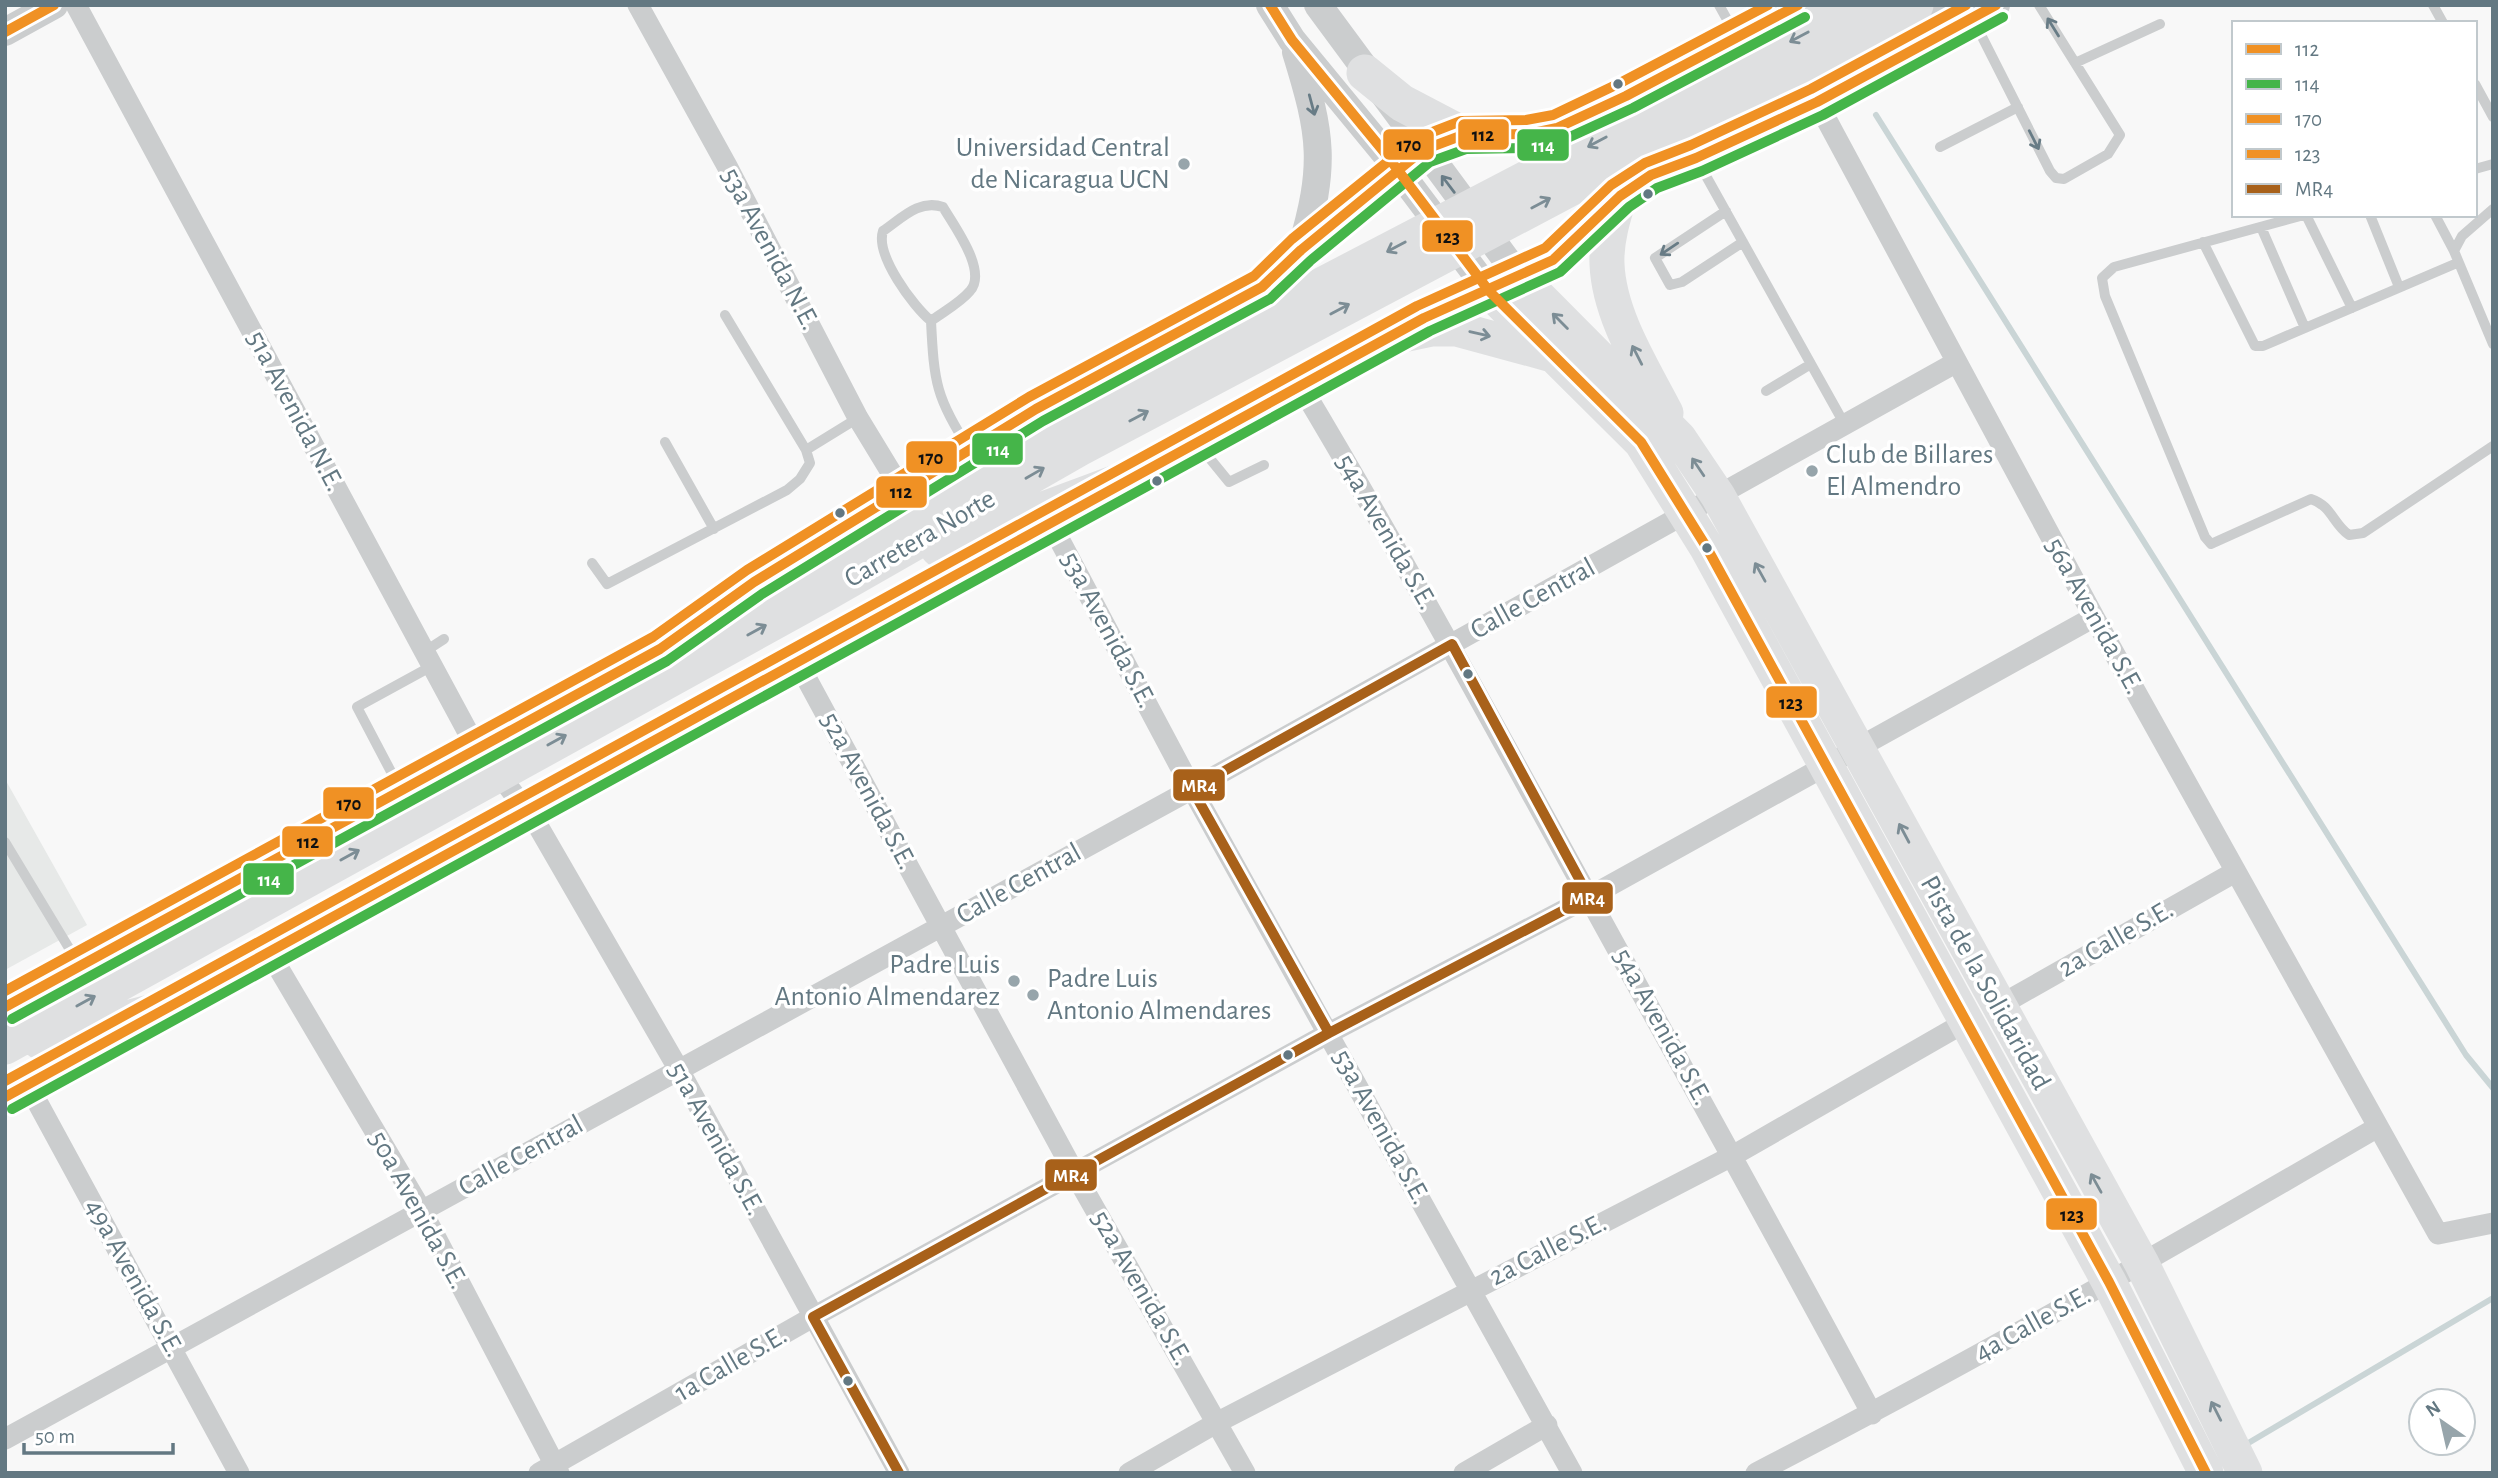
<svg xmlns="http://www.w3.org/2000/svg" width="2498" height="1478" font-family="'Alegreya Sans',sans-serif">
  <rect width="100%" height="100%" fill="#f8f8f8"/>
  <!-- built -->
  <path fill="#e7e9e8" d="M5 779 87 925 5 970Z"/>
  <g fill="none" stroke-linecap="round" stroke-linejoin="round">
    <!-- stream -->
    <path stroke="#cad5d6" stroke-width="6" d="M1876 115 2466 1055 2493 1088
      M2245 1445 2493 1298"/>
    <!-- service -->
    <path stroke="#cbcdce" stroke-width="10" d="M1719 5 1734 32
      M2433 5 2443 23
      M1973 19 2050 171 2056 178 2064 179 2108 154 2120 135 2039 5
      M2075 63 2160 24
      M2475 84 2493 117
      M1940 147 2018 107
      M1696 158 1845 425
      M2475 169 2493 164
      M2493 209 2462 236 2454 251 2493 344
      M1726 211 1655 258 1670 285 1682 282 1743 242
      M2304 215 2114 267 2102 278 2105 296 2205 537 2211 544 2311 499C2332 506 2333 524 2349 535L2363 533 2493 446
      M2306 215 2352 308
      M2370 215 2399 287
      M2435 215 2454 251
      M2261 227 2305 328
      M2203 242 2255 346H2263L2457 263
      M931 321C943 312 960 303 970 291 988 271 954 226 943 207 919 199 902 218 883 231 875 255 913 306 931 321 934 382 936 399 970 450
      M1766 391 1811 364
      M665 442 714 529
      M1198 444 1229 482 1264 465
      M806 450 858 418
      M592 563 607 584 787 490 800 479 810 463 806 450 725 315
      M424 652 444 639
      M398 785 357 707 432 666
      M5 842 78 963"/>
    <!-- minor -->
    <path stroke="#cbcdce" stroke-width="21" d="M76 5 470 736 538 826 679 1070 899 1473
      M638 5 727 166 858 418 903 492
      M1817 102 2094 617 2438 1234 2493 1223
      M1302 388C1402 555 1494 726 1588 896 1683 1069 1779 1240 1872 1414
      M1050 522 1192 789 1572 1473
      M797 661 1075 1174 1245 1473
      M269 952 422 1211 559 1473
      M1997 1007 2235 872
      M28 1085 239 1473
      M5 1439 1192 789 1955 363
      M539 1473 813 1317 1329 1033 1589 897 2094 617
      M1129 1473 1218 1422 1734 1155 1964 1023
      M1464 1473 1547 1425
      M1756 1473C1967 1365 2173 1246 2378 1127"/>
    <!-- tertiary -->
    <path stroke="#cbcdce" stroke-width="28" d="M1270 5 1292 40 1385 153 1489 291
      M1318 5 1519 277
      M5 32 54 5
      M1296 52C1322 136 1326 165 1301 250
      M1814 81 1953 5
      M1109 489 1302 388 1424 318 1538 269 1567 249 1620 196 1651 175 1696 158 1817 102 1996 5
      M5 1097 1052 521"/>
    <!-- primary -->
    <path stroke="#dfe0e1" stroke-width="35" d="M1620 196C1613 218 1606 241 1607 264 1609 316 1643 368 1666 413
      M1519 277 1679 438 1718 496 2142 1264 2245 1473
      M1489 291 1641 442 1707 548 2109 1282 2206 1473
      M1388 338 1431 329H1457L1549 354"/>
    <!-- trunk -->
    <path stroke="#dfe0e1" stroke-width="37" d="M1365 73 1402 103 1463 135
      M1205 320 1262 287 1301 250 1423 150 1463 135 1528 134 1557 128 1626 96 1798 5
      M939 549 1127 479
      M5 1007 935 497 1059 423 1860 5
      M40 1041 166 1009
      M5 1046 827 592 1079 448 1915 5"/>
    <!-- bus-1 casing -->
    <g stroke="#fff" stroke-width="16">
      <path id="bus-1" d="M5 1007 660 649 754 582 1036 409 1262 287 1301 250 1423 150 1463 135 1528 134 1557 128 1626 96 1798 5
        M5 1097 1424 318 1553 260 1620 196 1651 175 1696 158 1817 102 1996 5"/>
    </g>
    <!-- bus-2 casing -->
    <g stroke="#fff" stroke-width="16">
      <path id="bus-2" d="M12 1019 667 661 762 594 1043 421 1270 299 1310 261 1430 162 1466 149 1530 148 1561 141 1633 108 1805 17
        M12 1109 1430 331 1560 272 1629 207 1657 188 1702 171 1823 115 2003 17"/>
    </g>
    <!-- bus-3 casing -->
    <g stroke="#fff" stroke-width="16">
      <path id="bus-3" d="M5 991 653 637 747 570 1029 397 1254 276 1292 239 1417 138 1461 121 1526 120 1553 115 1620 83 1768 5
        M5 1081 1417 306 1545 248 1611 185 1645 163 1691 145 1811 89 1966 5"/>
    </g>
    <!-- bus-4 casing -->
    <g stroke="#fff" stroke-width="16">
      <path id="bus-4" d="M1270 5 1292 40 1385 153 1489 291 1641 442 1707 548 2109 1282 2206 1473
        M5 32 54 5"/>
    </g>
    <!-- bus-5 casing -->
    <g stroke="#fff" stroke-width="16">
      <path id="bus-5" d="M1452 644 1589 897 1329 1033 1192 789Z
        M813 1317 1329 1033
        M813 1317 899 1473"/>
    </g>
    <!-- bus-1 -->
    <use href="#bus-1" stroke="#f09124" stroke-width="10"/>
    <!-- bus-2 -->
    <use href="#bus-2" stroke="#45b549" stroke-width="10"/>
    <!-- bus-3 -->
    <use href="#bus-3" stroke="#f09124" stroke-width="10"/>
    <!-- bus-4 -->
    <use href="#bus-4" stroke="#f09124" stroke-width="10"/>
    <!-- bus-5 -->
    <use href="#bus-5" stroke="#a8611a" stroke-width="10"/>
  </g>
  <!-- one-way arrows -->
  <defs><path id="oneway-shaft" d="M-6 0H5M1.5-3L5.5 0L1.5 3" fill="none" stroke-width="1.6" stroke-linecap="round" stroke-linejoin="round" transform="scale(1.75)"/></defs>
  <g stroke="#687c86">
    <use href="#oneway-shaft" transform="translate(2053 27) rotate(-122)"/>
    <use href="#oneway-shaft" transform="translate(1312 105) rotate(75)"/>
    <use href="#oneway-shaft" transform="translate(2034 140) rotate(63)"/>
    <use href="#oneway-shaft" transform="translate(1448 184) rotate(-127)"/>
    <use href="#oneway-shaft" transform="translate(1669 249) rotate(146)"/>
  </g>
  <g stroke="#7c8d95">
    <use href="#oneway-shaft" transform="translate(1799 37) rotate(152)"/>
    <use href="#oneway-shaft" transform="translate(1597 142) rotate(152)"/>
    <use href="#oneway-shaft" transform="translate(1541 203) rotate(-28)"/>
    <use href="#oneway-shaft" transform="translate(1396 247) rotate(152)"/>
    <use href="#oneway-shaft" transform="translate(1340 309) rotate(-28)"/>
    <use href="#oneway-shaft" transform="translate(1560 321) rotate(-135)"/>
    <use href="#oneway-shaft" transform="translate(1480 334) rotate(13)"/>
    <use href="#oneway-shaft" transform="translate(1637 355) rotate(-117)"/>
    <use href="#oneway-shaft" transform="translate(1139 416) rotate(-28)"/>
    <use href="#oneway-shaft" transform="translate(1698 467) rotate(-124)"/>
    <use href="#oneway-shaft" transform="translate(1035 473) rotate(-30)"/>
    <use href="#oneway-shaft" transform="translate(1760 572) rotate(-119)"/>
    <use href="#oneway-shaft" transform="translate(757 630) rotate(-29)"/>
    <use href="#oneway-shaft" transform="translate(557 740) rotate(-29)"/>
    <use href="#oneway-shaft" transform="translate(1904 833) rotate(-118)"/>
    <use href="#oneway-shaft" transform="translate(350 855) rotate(-29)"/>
    <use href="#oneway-shaft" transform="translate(86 1001) rotate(-29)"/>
    <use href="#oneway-shaft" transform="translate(2096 1183) rotate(-119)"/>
    <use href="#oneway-shaft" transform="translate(2216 1411) rotate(-117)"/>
  </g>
  <!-- markers -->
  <g fill="#637882" stroke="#fff" stroke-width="2.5">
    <circle cx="1618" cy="84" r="6"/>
    <circle cx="1648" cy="194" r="6"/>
    <circle cx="1157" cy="481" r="6"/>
    <circle cx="840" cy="513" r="6"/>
    <circle cx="1707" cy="548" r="6"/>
    <circle cx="1468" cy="674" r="6"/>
    <circle cx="1288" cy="1055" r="6"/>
    <circle cx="848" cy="1381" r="6"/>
  </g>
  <g fill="#97a5ab" stroke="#fff" stroke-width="2.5">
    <circle cx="1184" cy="164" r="7"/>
    <circle cx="1812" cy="471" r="7"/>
    <circle cx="1014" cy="981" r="7"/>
    <circle cx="1033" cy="995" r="7"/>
  </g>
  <g text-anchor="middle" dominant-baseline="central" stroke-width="7" stroke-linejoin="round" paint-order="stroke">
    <!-- poi labels -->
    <g font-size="28" fill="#637882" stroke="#fff" text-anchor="end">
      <text x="1170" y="148">Universidad Central<tspan x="1170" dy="32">de Nicaragua UCN</tspan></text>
      <text x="1826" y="455" text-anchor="start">Club de Billares<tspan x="1826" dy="32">El Almendro</tspan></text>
      <text x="1000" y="965">Padre Luis<tspan x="1000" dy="32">Antonio Almendarez</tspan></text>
      <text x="1047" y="979" text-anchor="start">Padre Luis<tspan x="1047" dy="32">Antonio Almendares</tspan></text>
    </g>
    <!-- street labels -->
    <g font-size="28" fill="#637882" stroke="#fff">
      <text transform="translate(770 249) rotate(62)">53a Avenida N.E.</text>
      <text transform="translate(295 411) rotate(62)">51a Avenida N.E.</text>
      <text transform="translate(1386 532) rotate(60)">54a Avenida S.E.</text>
      <text transform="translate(920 539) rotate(-30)">Carretera Norte</text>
      <text transform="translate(1533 599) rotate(-29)">Calle Central</text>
      <text transform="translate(2094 616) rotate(61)">56a Avenida S.E.</text>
      <text transform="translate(1108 630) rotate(62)">53a Avenida S.E.</text>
      <text transform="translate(868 791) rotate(62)">52a Avenida S.E.</text>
      <text transform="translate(1019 884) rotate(-29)">Calle Central</text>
      <text transform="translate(2116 939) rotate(-30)">2a Calle S.E.</text>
      <text transform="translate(1985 983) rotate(61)">Pista de la Solidaridad</text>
      <text transform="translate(1662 1027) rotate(61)">54a Avenida S.E.</text>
      <text transform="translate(1381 1127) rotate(61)">53a Avenida S.E.</text>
      <text transform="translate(716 1139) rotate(61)">51a Avenida S.E.</text>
      <text transform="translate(521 1156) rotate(-29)">Calle Central</text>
      <text transform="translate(418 1210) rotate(61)">50a Avenida S.E.</text>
      <text transform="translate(1548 1250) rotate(-27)">2a Calle S.E.</text>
      <text transform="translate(134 1278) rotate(61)">49a Avenida S.E.</text>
      <text transform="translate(1141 1288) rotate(60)">52a Avenida S.E.</text>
      <text transform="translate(2033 1324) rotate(-29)">4a Calle S.E.</text>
      <text transform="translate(731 1364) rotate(-30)">1a Calle S.E.</text>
    </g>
  </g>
  <g stroke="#fff" stroke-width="2.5">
    <rect x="1457" y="118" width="53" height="33" rx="7" fill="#f09124"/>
    <rect x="1382" y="128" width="53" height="33" rx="7" fill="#f09124"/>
    <rect x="1516" y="128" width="54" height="34" rx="7" fill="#45b549"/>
    <rect x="1421" y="219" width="53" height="34" rx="7" fill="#f09124"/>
    <rect x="971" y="432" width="53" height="34" rx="7" fill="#45b549"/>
    <rect x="905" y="440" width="53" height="34" rx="7" fill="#f09124"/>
    <rect x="875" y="475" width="53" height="34" rx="7" fill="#f09124"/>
    <rect x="1765" y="685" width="53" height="34" rx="7" fill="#f09124"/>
    <rect x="1172" y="768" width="54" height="34" rx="7" fill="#a8611a"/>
    <rect x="322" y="786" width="53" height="34" rx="7" fill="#f09124"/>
    <rect x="281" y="825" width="53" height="33" rx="7" fill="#f09124"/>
    <rect x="242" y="862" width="53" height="34" rx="7" fill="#45b549"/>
    <rect x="1561" y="881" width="53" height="34" rx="7" fill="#a8611a"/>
    <rect x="1044" y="1158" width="54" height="34" rx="7" fill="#a8611a"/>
    <rect x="2045" y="1197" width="53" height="34" rx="7" fill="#f09124"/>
  </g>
  <g font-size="19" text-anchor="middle" font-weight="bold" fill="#fff">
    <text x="1543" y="152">114</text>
    <text x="998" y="456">114</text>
    <text x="1199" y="792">MR4</text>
    <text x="269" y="886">114</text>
    <text x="1587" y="905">MR4</text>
    <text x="1071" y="1182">MR4</text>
  </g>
  <g font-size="19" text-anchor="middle" font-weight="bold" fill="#111">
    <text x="1483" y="141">112</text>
    <text x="1409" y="151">170</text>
    <text x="1448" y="243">123</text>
    <text x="931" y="464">170</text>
    <text x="901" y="498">112</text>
    <text x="1791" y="709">123</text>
    <text x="349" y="810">170</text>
    <text x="308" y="848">112</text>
    <text x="2072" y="1221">123</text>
  </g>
  <!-- border -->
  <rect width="2498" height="1478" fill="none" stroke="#637882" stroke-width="14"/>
  <!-- legend -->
  <rect x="2232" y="21" width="245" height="196" fill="#ffffff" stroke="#c1c9cd" stroke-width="2"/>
  <rect x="2246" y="44" width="35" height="10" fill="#f09124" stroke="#c1c9cd" stroke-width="2"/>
  <text x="2295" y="56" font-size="21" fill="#637882">112</text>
  <rect x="2246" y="79" width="35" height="10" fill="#45b549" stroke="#c1c9cd" stroke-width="2"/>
  <text x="2295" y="91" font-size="21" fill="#637882">114</text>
  <rect x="2246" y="114" width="35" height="10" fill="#f09124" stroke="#c1c9cd" stroke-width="2"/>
  <text x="2295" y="126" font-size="21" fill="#637882">170</text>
  <rect x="2246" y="149" width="35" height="10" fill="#f09124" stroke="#c1c9cd" stroke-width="2"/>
  <text x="2295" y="161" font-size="21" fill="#637882">123</text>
  <rect x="2246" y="184" width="35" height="10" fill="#a8611a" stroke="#c1c9cd" stroke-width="2"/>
  <text x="2295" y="196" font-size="21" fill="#637882">MR4</text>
  <!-- north arrow -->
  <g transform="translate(2442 1422) rotate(326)"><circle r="33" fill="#ffffff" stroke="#c1c9cd" stroke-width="2"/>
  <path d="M0-5L12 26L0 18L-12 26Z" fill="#97a5ab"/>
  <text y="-10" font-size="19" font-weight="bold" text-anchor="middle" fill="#637882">N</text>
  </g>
  <!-- scale -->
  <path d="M24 1443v10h149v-10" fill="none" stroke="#637882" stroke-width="3.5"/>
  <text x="35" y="1443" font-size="21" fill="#637882" stroke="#ffffff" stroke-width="5" paint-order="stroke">50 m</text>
</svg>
